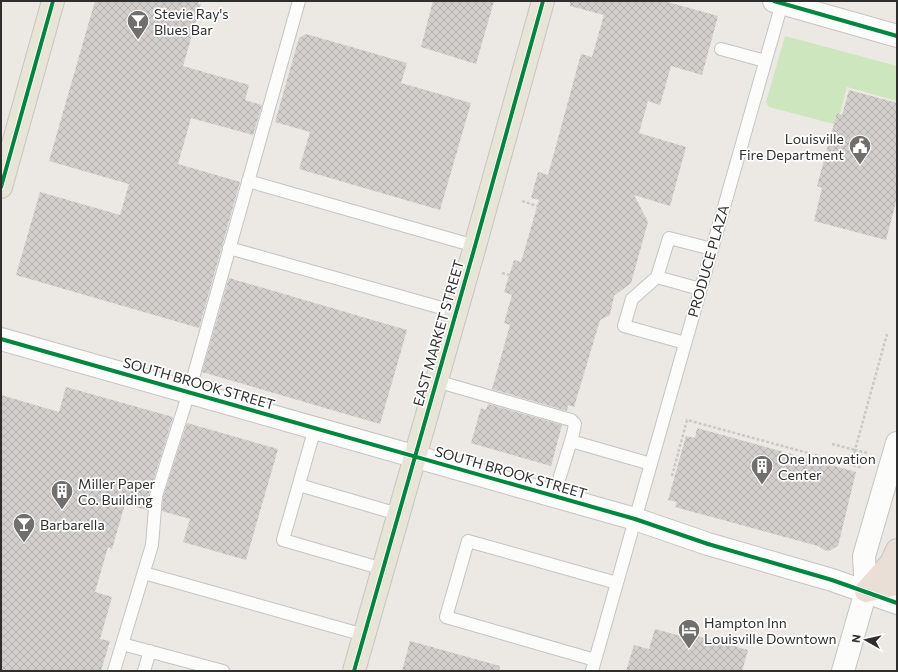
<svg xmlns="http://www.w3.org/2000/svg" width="898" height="672" font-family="Commissioner,sans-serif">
  <defs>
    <pattern id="building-cross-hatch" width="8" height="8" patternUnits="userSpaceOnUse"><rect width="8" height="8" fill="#d1cecb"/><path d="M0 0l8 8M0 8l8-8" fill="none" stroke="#b4b1af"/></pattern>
  </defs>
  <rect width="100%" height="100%" fill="#ece8e4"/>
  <!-- grass -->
  <path fill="#cee6be" d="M785 36 897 66V101L847 87 840 114 837 113 834 124 769 107 766 102Z"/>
  <!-- building -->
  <path fill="url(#building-cross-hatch)" d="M95 1H199L198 4H201L183 66 249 85 245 100 262 105 253 135 191 118 178 164 240 182 199 328 16 275 40 192 120 215 129 184 49 161Z
    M433 1H494L476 64 421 47Z
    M570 1H664L718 16 702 75 671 66 660 105 648 101 639 133 686 147 670 206 634 195 648 222 631 283 614 296 610 315 600 320 574 407 568 405 567 411 492 389 510 325 504 323 512 295 504 292 514 260 521 262 539 200 531 198 538 172 548 175 581 54 592 57 604 15 570 6Z
    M306 34 407 63 401 83 471 103 440 210 299 169 310 132 275 122 299 38Z
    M849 90 897 103V198L886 240 814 221 822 188 817 186 834 124 837 113 842 115Z
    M229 278 407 330 380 424 202 372Z
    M66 387 173 417 149 494 147 510 125 504 112 549 108 547 95 592 112 597 100 639 110 641 101 671H1V395L59 412Z
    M488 404 562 425 551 466 471 443 481 408 486 410Z
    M187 423 278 449 246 560 183 542 190 519 162 511 163 497Z
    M697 428 856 472 838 546 829 551 824 550 818 546 675 507 677 502 668 500 686 436 695 438Z
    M655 629 688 638 689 634 748 650 742 671H626L634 645 649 649Z
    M410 641 500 666 499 671H402Z"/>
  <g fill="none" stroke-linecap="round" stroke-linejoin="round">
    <!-- service casing -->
    <g stroke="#c5c4c5" stroke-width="14">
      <path id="service" d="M721 49 765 61
        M248 181 475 246
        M229 248 456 312
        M657 277 669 238 712 249
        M685 343 624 326 632 299 657 277 700 289
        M436 381 571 420 575 424 573 434 554 496
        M315 428 283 540 383 569
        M571 441 651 464
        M299 485 398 514
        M144 573 364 635
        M122 644 223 671
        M595 660 446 617 468 541 617 583
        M114 671 152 545 156 496 189 392 299 1
        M144 671 150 651
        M592 671 782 3"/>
    </g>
    <!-- minor casing -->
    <g stroke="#c5c4c5" stroke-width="24">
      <path id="minor" d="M774 1 897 36"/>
    </g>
    <!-- tertiary casing -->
    <g stroke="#c5c4c5" stroke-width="24">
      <path id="tertiary" d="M1 339 635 519 708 544 832 580 897 603"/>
    </g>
    <!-- secondary casing -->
    <g stroke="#c5c4c5" stroke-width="24">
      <path id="secondary" d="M843 671 866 591 864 556 897 443"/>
    </g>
    <!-- primary casing -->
    <g stroke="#c6c5c4" stroke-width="24">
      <path id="primary" d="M1 187 53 1
        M354 671 475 246 543 1"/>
    </g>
    <!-- motorway casing -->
    <g stroke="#c6c5c4" stroke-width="24">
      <path id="motorway" d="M866 591 891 563 897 550
        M866 591 897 584"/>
    </g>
    <!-- path -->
    <path stroke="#c9c9c8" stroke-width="2.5" stroke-dasharray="3 2" stroke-linecap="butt" d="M522 201 537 206
      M502 273 509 275
      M832 444 855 450 851 465
      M867 453 855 450 887 334
      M672 476 687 420 863 468"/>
    <!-- service -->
    <use href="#service" stroke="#fcfcfb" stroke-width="12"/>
    <!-- minor -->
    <use href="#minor" stroke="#fcfcfb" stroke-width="22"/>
    <!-- tertiary -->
    <use href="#tertiary" stroke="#fcfcfb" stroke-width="22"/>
    <!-- secondary -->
    <use href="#secondary" stroke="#fcfcfb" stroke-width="22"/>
    <!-- primary -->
    <use href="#primary" stroke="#e8e4d6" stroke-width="22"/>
    <!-- motorway -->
    <use href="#motorway" stroke="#eadfd6" stroke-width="22"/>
    <!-- cycleway casing -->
    <g stroke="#fff" stroke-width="6">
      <path id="cycleway" d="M774 1 897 36
        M1 187 53 1
        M1 339 635 519 708 544 832 580 897 603
        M354 671 475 246 543 1"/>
    </g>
    <!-- cycleway -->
    <use href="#cycleway" stroke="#00873e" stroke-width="4"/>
  </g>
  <!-- icons -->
  <defs>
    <g id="bar-pin" transform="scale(1.15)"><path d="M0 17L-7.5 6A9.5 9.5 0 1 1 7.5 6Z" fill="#706f6e" stroke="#fff"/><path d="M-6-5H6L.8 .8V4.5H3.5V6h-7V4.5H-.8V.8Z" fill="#fff"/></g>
    <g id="civic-pin" transform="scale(1.15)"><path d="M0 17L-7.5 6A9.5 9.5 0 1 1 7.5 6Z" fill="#706f6e" stroke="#fff"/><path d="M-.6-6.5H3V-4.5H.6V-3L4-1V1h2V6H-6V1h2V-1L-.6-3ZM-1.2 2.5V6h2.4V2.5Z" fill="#fff"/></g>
    <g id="building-pin" transform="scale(1.15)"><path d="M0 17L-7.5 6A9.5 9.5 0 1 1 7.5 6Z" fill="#706f6e" stroke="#fff"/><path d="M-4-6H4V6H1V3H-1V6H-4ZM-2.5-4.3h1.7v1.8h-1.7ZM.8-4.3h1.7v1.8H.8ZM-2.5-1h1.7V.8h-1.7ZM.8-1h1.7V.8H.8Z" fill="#fff"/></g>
    <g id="hotel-pin" transform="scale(1.15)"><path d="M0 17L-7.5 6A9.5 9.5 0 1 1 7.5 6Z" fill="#706f6e" stroke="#fff"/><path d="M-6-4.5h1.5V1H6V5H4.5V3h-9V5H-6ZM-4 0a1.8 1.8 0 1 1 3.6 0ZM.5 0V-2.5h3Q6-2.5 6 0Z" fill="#fff"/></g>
  </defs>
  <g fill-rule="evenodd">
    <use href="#bar-pin" x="138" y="21"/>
    <use href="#civic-pin" x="860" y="146"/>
    <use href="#building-pin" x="762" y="466"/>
    <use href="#building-pin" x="62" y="491"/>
    <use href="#bar-pin" x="24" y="524"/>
    <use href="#hotel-pin" x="689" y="630"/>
  </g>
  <g text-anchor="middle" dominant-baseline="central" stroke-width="3.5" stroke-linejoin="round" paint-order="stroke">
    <!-- poi labels -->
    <g font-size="14" fill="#2e2e2e" stroke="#fff" text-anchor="start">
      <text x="154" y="13">Stevie Ray's<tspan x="154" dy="16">Blues Bar</tspan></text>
      <text x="844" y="138" text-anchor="end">Louisville<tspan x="844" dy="16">Fire Department</tspan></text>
      <text x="778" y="458">One Innovation<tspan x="778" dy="16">Center</tspan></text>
      <text x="78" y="483">Miller Paper<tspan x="78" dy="16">Co. Building</tspan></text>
      <text x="40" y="524">Barbarella</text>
      <text x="704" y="622">Hampton Inn<tspan x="704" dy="16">Louisville Downtown</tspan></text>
    </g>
    <!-- street labels -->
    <g font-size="14" fill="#2e2e2e" stroke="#fff">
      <text transform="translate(708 261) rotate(-74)">PRODUCE PLAZA</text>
      <text transform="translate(438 333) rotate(-74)">EAST MARKET STREET</text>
      <text transform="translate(199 383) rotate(16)">SOUTH BROOK STREET</text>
      <text transform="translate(511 472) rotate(16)">SOUTH BROOK STREET</text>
    </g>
  </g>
  <!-- border -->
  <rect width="898" height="672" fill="none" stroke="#2e2e2e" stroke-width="4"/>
  <!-- north arrow -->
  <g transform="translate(866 640) rotate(278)" stroke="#ffffff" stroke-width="3" paint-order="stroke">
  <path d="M0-3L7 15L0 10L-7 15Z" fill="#2e2e2e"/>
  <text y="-6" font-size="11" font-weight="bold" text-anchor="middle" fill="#2e2e2e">N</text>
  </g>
</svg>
